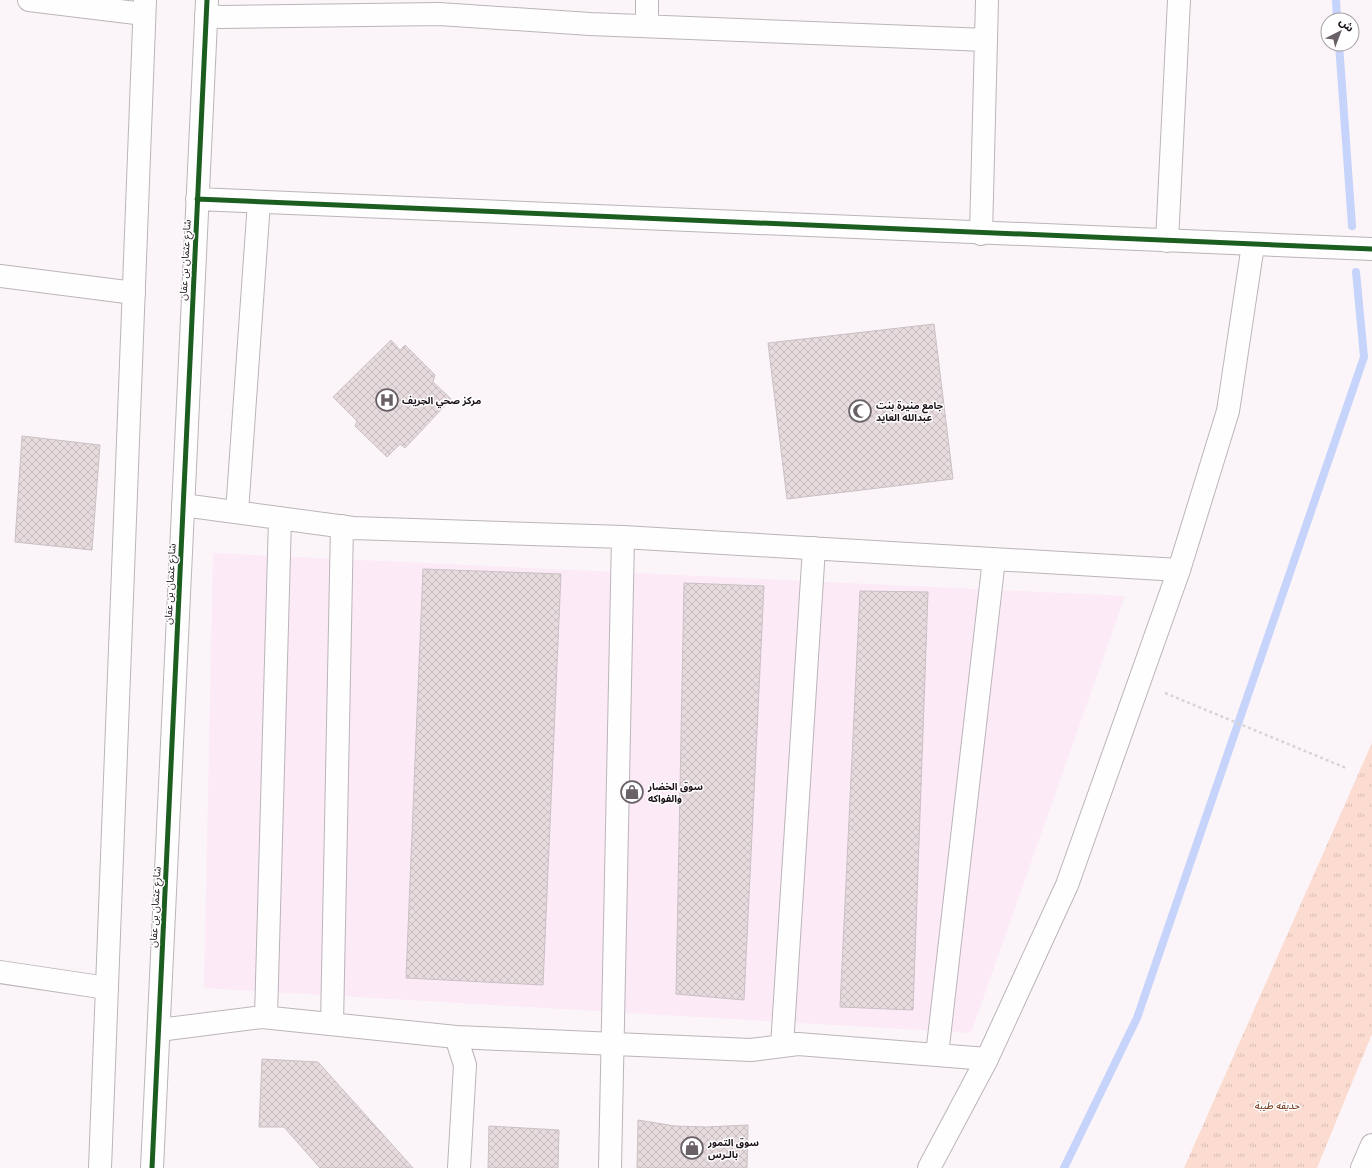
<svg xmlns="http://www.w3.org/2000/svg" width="1372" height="1168" font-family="'Times New Roman','Noto Sans Arabic',serif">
  <defs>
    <pattern id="grass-tufts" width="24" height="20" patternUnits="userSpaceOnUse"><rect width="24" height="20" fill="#fcdcd1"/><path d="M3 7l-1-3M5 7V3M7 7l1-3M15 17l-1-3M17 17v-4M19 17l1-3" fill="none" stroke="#d7bcb3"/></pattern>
    <pattern id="building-cross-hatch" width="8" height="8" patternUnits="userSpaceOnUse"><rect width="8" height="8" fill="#e7dbde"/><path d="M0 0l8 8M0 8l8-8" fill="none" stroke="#c6bbbe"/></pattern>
  </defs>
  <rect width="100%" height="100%" fill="#fbf5f9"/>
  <!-- built -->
  <path fill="#fceaf7" d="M213 553 1125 596 971 1033 204 988Z"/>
  <!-- grass -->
  <path fill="url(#grass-tufts)" d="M1372 743V1034L1317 1168H1184Z"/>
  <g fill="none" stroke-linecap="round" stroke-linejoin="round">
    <!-- stream -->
    <path stroke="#c6d3fa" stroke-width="8" d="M1336 0 1337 20
      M1339 44 1352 226
      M1064 1168 1137 1018 1364 357 1356 272"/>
  </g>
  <!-- building -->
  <path fill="url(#building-cross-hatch)" stroke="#cac1c4" d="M934 324 953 479 787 499 768 343Z
    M391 340 400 350 405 345 435 375 433 382 451 399 405 448 400 444 387 457 355 426 357 421 333 397Z
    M22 436 100 445 92 550 15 542Z
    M423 569 561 574 543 985 406 978Z
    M684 583 764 586 744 1000 676 994Z
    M860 591 928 592 913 1010 840 1007Z
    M262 1059 318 1062 413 1168H320L284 1127H259Z
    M638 1120 675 1126 706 1127 748 1125 747 1168H637Z
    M489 1126 559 1130 558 1168H488Z"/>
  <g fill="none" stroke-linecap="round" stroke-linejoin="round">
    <!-- street casing -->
    <g stroke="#bbb4b9" stroke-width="24">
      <path id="street" d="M29 0 144 14
        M206 16 221 17 439 14 590 24 986 40
        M647 26V0
        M981 234 987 0
        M1167 241 1179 0
        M0 276 134 293
        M183 505 353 528 623 537 1179 570
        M237 512 259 202
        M0 972 107 988
        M266 1017 280 518
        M332 1024 342 526
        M159 1030 262 1017 456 1037 751 1050 798 1044 987 1059
        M456 1037 465 1065 459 1168
        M782 1046 814 548
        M937 1055 994 559
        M610 1168 623 537
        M929 1168 987 1059 1067 885 1179 570 1228 411 1253 245"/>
    </g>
    <!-- secondary casing -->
    <g stroke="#bbb4b9" stroke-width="24">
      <path id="secondary" d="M197 199 1372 249
        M100 1168 145 0
        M152 1168 207 0
        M1362 1168 1372 1145"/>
    </g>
    <!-- path -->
    <path stroke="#d6d4d5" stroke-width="2.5" stroke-dasharray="3 3" stroke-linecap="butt" d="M1165 693 1346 768"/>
    <!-- street -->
    <use href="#street" stroke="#fefefe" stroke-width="22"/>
    <!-- secondary -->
    <use href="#secondary" stroke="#fefefe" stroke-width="22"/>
    <!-- cycleway casing -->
    <g stroke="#fff" stroke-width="8">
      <path id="cycleway" d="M197 199 1372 249
        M152 1168 207 0"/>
    </g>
    <!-- cycleway -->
    <use href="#cycleway" stroke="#1b5e20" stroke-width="5"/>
  </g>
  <!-- icons -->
  <defs>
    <g id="hospital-ring" transform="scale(1.15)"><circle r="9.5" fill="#fff" stroke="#696167" stroke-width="1.5"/><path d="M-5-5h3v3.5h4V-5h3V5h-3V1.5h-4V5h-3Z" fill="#696167"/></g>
    <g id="mosque-ring" transform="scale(1.15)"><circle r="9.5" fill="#fff" stroke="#696167" stroke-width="1.5"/><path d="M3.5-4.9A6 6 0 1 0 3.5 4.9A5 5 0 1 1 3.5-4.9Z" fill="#696167"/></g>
    <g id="shop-ring" transform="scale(1.15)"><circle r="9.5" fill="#fff" stroke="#696167" stroke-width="1.5"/><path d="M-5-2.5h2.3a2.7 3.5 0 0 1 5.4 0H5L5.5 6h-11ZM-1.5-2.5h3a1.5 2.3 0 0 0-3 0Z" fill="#696167"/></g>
  </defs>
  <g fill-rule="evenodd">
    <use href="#hospital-ring" x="387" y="400"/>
    <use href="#mosque-ring" x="860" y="411"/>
    <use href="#shop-ring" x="632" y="792"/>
    <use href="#shop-ring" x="692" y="1148"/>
  </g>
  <g text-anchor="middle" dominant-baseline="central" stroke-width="3" stroke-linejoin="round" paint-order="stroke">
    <!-- street labels -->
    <g font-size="10" fill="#1b1219" stroke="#fff">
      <text transform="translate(185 260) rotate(-87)">شارع عثمان بن عفان</text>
      <text transform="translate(170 584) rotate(-87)">شارع عثمان بن عفان</text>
      <text transform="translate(155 907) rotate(-87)">شارع عثمان بن عفان</text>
    </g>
    <!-- poi labels -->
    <g font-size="10" font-weight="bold" fill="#1b1219" stroke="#fff" text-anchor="start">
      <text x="402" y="400">مركز صحي الجريف</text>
      <text x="876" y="405">جامع منيرة بنت<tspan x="876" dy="12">عبدالله العايد</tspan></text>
      <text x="648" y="786">سوق الخضار<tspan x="648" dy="12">والفواكه</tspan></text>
      <text x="708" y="1142">سوق التمور<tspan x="708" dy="12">بالـرس</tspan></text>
    </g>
    <!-- park labels -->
    <g font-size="10" font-style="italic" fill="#682706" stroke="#fff">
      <text x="1277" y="1105">حديقه طيبة</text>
    </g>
  </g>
  <!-- north arrow -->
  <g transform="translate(1340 32) rotate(42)"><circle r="19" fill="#ffffff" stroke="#a4a0a3"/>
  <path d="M0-3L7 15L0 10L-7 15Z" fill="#696167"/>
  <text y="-6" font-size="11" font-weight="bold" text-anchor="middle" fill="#1b1219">ش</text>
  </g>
</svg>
